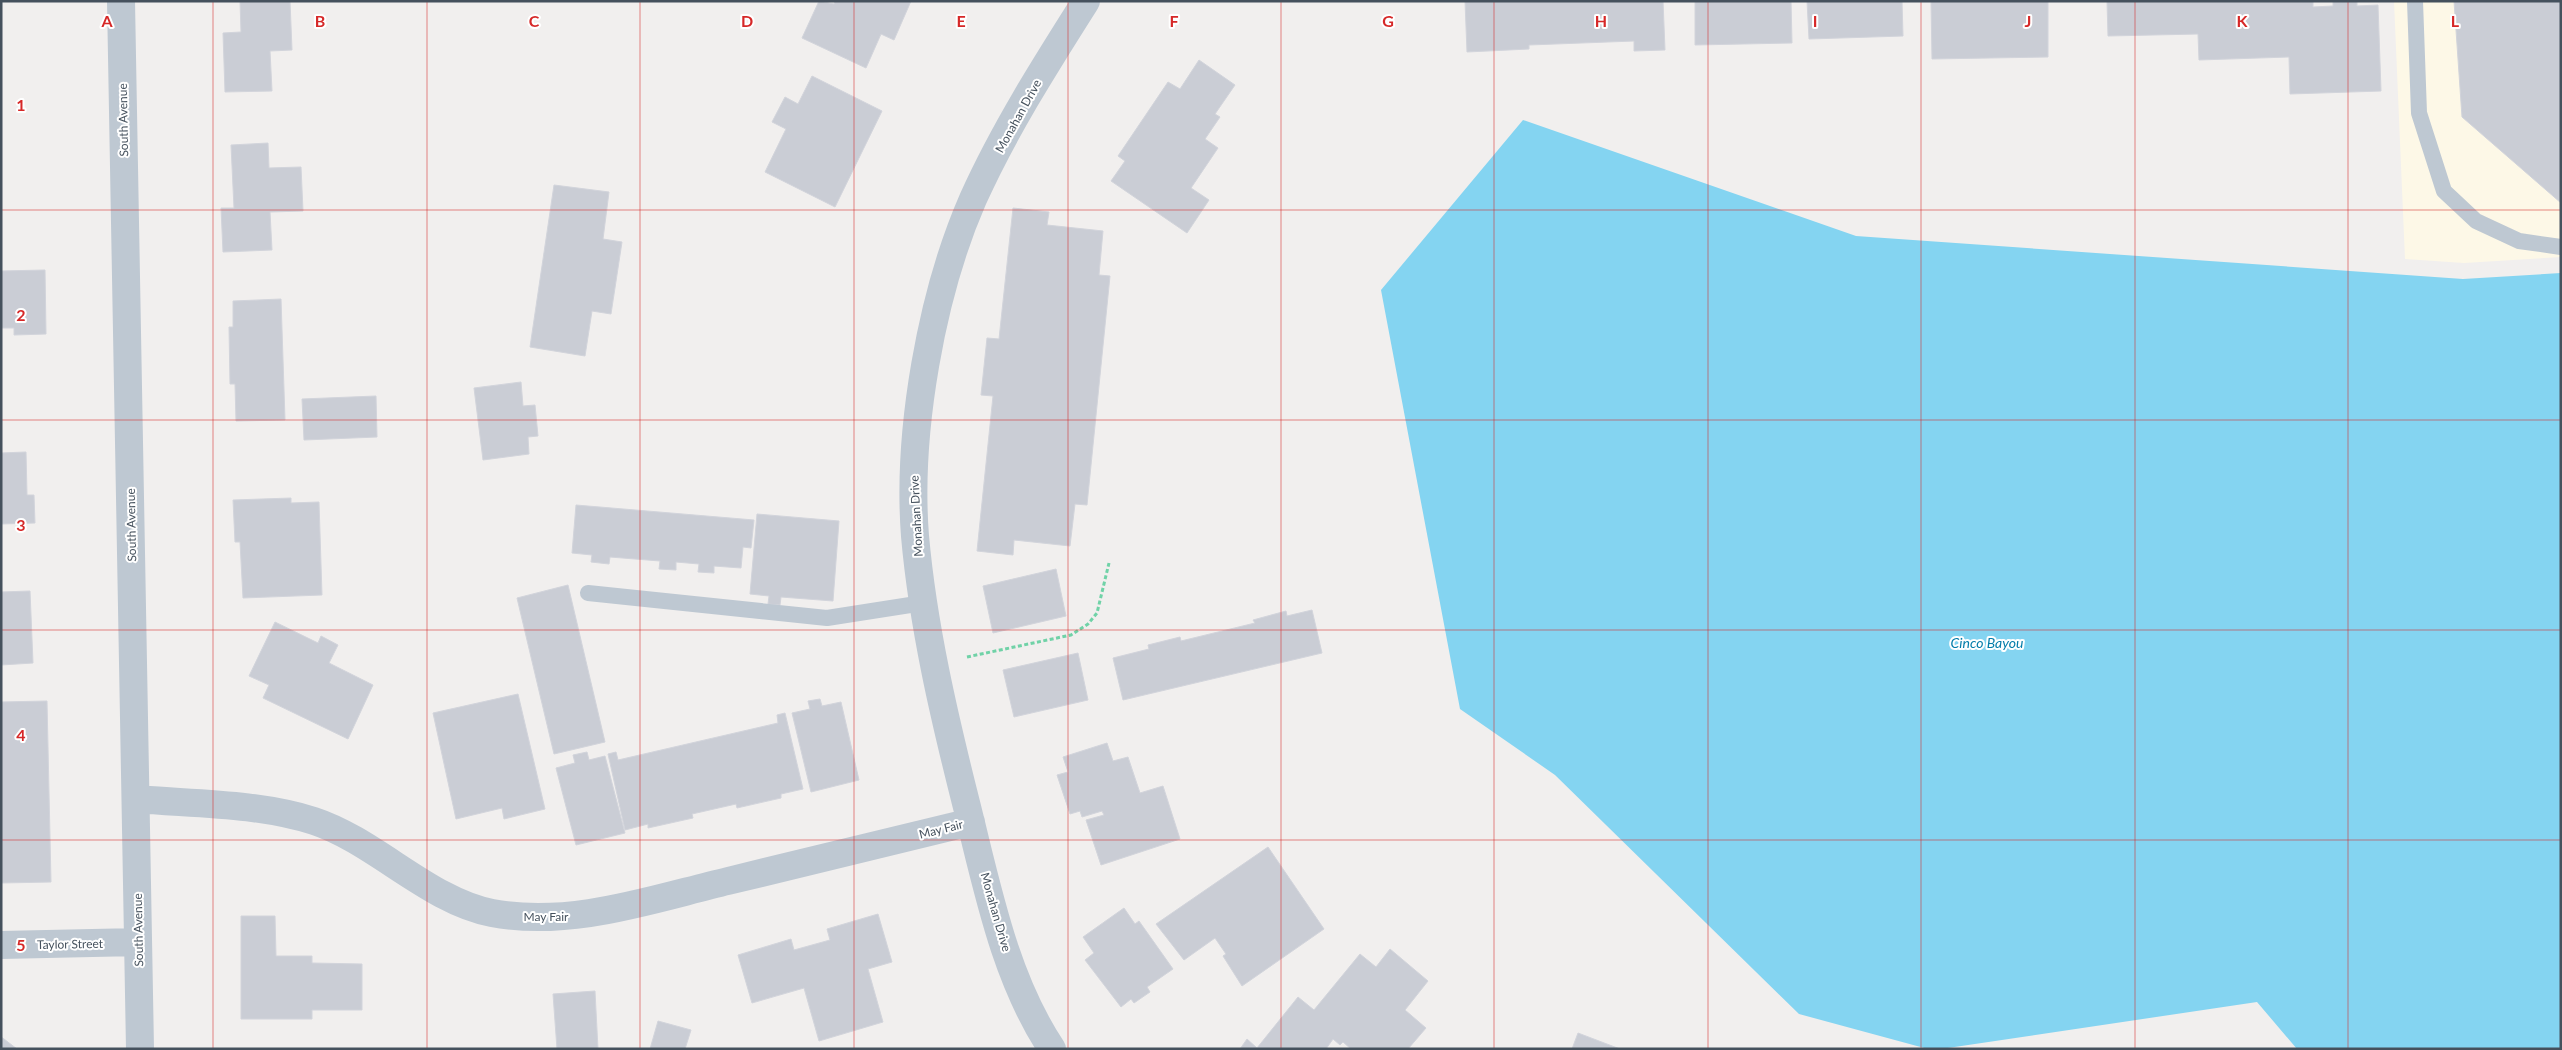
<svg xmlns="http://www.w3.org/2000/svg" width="2562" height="1050" font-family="Lato,sans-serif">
  <rect width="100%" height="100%" fill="#f1efee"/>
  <!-- commercial -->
  <path fill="#fdf8e7" d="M2394 1H2561V257L2464 263 2405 259Z"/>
  <!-- water -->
  <path fill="#84d4f1" d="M1523 120 1856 236 2463 279 2561 273V1049H2297L2257 1002 1941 1049H1928L1799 1014 1555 775 1460 709 1381 290Z"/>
  <!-- building -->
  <path fill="#cacdd5" stroke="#d2d4db" d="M240 1H290L292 50 270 51 272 91 225 92 223 33 241 32Z
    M819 1 834 4 835 1H911L894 40 881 34 866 68 802 38Z
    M1465 1H1663L1665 50 1634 51V41L1529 45V49L1467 52Z
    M1695 1H1791L1792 43 1695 45Z
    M1807 1H1902L1903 36 1809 39Z
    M1931 1H2048V57L1932 59Z
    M2107 1H2313V7L2333 6V1H2357V6L2378 5 2381 91 2290 94 2289 57 2199 60 2198 34 2108 36Z
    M2454 1H2561V203L2462 117Z
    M1199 60 1235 85 1215 114 1220 117 1205 139 1218 148 1191 188 1209 200 1187 233 1111 181 1125 161 1118 156 1168 82 1180 89Z
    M812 76 882 111 835 207 765 172 786 129 772 122 785 97 798 104Z
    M268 143 269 168 301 167 303 211 270 212 272 250 223 252 221 208H234L231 145Z
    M554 185 609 192 603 239 622 242 611 314 592 311 585 356 530 347Z
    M1013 208 1049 212 1047 225 1103 231 1099 275 1110 276 1087 505 1075 504 1070 546 1014 540 1013 555 977 551 993 396 981 395 987 338 999 339Z
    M45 270 46 334 14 335V328H1V271Z
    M281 299 285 420 236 421 235 384H230L229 327H233V301Z
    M521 382 523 406 535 405 538 436 528 437 529 454 483 460 474 388Z
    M376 396 377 437 304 440 302 399Z
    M26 452 27 495H34L35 523 1 524V453Z
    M291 498V503L319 502 322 595 243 598 240 542H235L233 500Z
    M576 505 754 520 751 548 743 547 741 568 714 566V573L698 572 699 564 676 562V570L659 569 660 561 610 557 609 564 591 562 592 555 572 553Z
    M757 514 839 521 833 601 781 597 780 605 768 604 769 596 750 594Z
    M1056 569 1066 616 993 633 983 586Z
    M568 585 605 742 554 754 517 598Z
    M30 591 33 663 1 665V592Z
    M1312 610 1322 653 1123 700 1113 658 1149 649 1148 645 1180 637 1181 641 1255 623 1253 620 1286 611 1287 616Z
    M275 622 318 643 321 636 338 645 329 663 373 685 348 739 263 698 269 685 249 676Z
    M1078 653 1088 700 1014 717 1003 670Z
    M518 694 545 809 504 819 502 808 456 819 433 713Z
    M820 699 822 706 841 702 859 780 811 792 792 713 810 709 808 701Z
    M47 701 51 882 1 883V702Z
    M785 713 803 789 781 794V798L737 808 736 804 692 814 693 818 648 828V824L625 830 608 754 616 752 618 760 778 723 777 715Z
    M1107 743 1113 761 1128 757 1140 793 1163 786 1180 839 1101 865 1086 820 1104 815 1102 811 1082 817 1080 811 1070 814 1057 775 1068 772 1063 757Z
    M587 752 589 760 605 756 625 833 576 845 556 768 575 763 573 755Z
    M1268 847 1324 929 1242 986 1223 956 1226 954 1215 938 1184 960 1156 924Z
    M1124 908 1135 924 1139 921 1173 969 1147 987 1150 992 1134 1003 1131 999 1121 1007 1085 960 1094 953 1083 937Z
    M878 914 892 962 868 969 883 1022 819 1041 804 988 752 1003 738 955 791 939 794 950 830 940 827 929Z
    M241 916H275L276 956H312V963L362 964V1010H312V1019H241Z
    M1390 949 1428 981 1405 1010 1426 1028 1408 1049H1351L1343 1042 1340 1045 1333 1039 1326 1049H1240L1247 1039 1257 1048 1298 997 1314 1010 1360 954 1376 967Z
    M595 991 598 1049H557L553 994Z
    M658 1021 691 1030 685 1049H650Z
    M1578 1033 1620 1049H1572Z
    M1 1037 4 1039 17 1049H1Z"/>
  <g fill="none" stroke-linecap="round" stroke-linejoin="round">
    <!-- path -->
    <path stroke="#70d2a7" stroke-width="3" stroke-dasharray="4 2.5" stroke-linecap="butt" d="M967 657 1071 635 1088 624 1097 613 1109 563"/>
    <!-- service -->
    <path stroke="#bec8d2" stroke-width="16" d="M2415 1 2419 113 2444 191 2476 221 2519 241 2561 247
      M588 593 827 618 923 603"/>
    <!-- minor -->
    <path stroke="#bec8d2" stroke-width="28" d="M121 1 140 1049
      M136 799C194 804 257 803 314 821 375 841 429 901 492 913 571 928 652 899 728 881 809 861 890 841 971 822
      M1 945 138 942
      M1052 1049C1004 977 987 886 966 803 944 716 923 626 915 536 907 432 931 295 973 199 1004 130 1046 64 1086 1"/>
  </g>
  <!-- grid -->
  <path fill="none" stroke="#d62828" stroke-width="1" stroke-opacity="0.55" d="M213 1V1049M427 1V1049M640 1V1049M854 1V1049M1068 1V1049M1281 1V1049M1494 1V1049M1708 1V1049M1921 1V1049M2135 1V1049M2348 1V1049M1 210H2561M1 420H2561M1 630H2561M1 840H2561"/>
  <g text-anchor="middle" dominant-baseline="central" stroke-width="4" stroke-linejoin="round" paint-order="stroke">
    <!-- street labels -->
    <g font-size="12" fill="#45515d" stroke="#fff">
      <text transform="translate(1018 116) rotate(-61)">Monahan Drive</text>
      <text transform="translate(123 120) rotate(-91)">South Avenue</text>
      <text transform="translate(916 516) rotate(-93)">Monahan Drive</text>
      <text transform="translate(131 525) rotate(-91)">South Avenue</text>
      <text transform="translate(941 829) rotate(-14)">May Fair</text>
      <text transform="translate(996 912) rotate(74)">Monahan Drive</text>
      <text x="546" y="916">May Fair</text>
      <text transform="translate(138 930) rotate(-91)">South Avenue</text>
      <text transform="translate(70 944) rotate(-1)">Taylor Street</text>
    </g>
    <!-- water labels -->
    <g font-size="14" font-style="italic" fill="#047daa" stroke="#fff">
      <text x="1987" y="642">Cinco Bayou</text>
    </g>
  </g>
  <g font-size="16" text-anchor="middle" font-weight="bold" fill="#d62828" stroke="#fff" stroke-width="4" stroke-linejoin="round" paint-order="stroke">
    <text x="107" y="27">A</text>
    <text x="320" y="27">B</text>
    <text x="534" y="27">C</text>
    <text x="747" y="27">D</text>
    <text x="961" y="27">E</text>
    <text x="1174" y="27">F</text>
    <text x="1388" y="27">G</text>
    <text x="1601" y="27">H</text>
    <text x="1815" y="27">I</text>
    <text x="2028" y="27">J</text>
    <text x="2242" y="27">K</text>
    <text x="2455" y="27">L</text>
    <text x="21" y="111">1</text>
    <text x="21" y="321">2</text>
    <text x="21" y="531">3</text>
    <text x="21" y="741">4</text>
    <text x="21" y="951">5</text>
  </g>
  <!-- border -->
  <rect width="2562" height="1050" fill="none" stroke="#45515d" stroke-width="5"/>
</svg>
